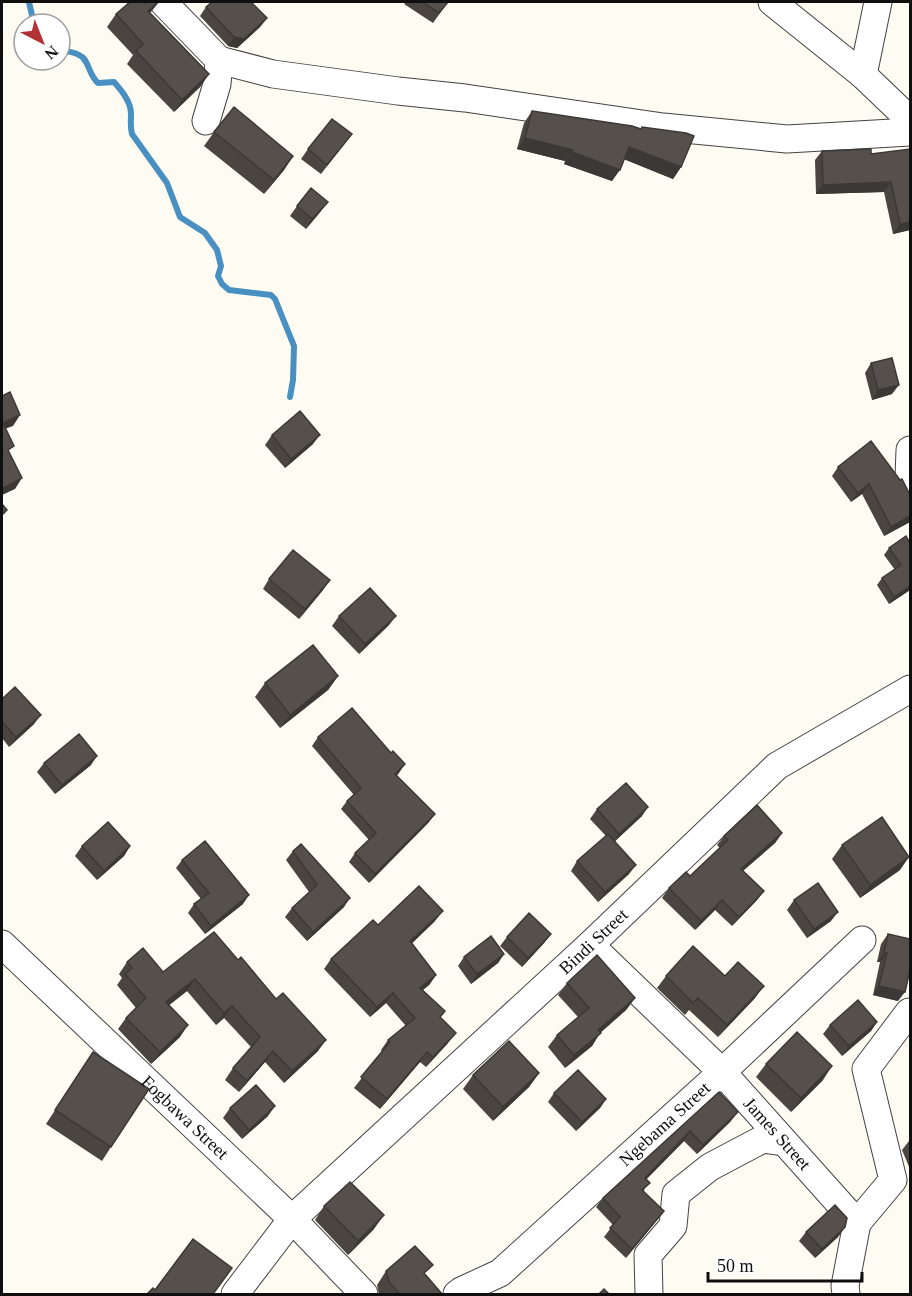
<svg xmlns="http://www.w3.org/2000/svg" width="912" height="1296" font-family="'Times New Roman',serif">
  <rect width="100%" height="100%" fill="#fefcf2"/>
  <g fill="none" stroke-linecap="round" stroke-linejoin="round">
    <!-- stream -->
    <path stroke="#488fc2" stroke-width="6" d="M29 2 34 24
      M60 50C66 51 74 52 79 55 89 59 88 74 98 83L114 82C122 91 131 102 131 114 131 122 130 126 132 134L167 183 180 217 205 233 217 250 221 266 218 276 222 284 229 290 271 295 275 299 294 346 293 380 290 397"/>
    <!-- minor casing -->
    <g stroke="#424242" stroke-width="29">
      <g id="minor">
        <path d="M163 2 219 60 273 74 398 91 465 98 663 127 787 139 910 132"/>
        <path d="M772 2 863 75 910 120"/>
        <path d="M863 75 878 2"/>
        <path d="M206 121 217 84 219 60"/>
        <path d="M910 450 909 477 910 484"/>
        <path id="s1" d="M2 944 292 1219 364 1294"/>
        <path id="s2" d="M590 945 722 1072 857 1223"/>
        <path id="s3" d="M235 1294 292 1219 590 945 777 766 910 689"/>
        <path id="s4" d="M457 1294 461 1291 500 1273 722 1072 862 940"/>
        <path d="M649 1294 648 1255 673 1226 676 1194 710 1167 763 1139 784 1142"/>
        <path d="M846 1294 845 1286 857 1223 893 1180 866 1069 909 1012"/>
      </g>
    </g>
    <!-- minor -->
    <use href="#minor" stroke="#fff" stroke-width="27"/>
  </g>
  <!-- wall -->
  <path fill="#4a4541" d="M406 2H448L433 23 404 4Z
    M206 7 267 18 260 27 237 48 228 46 200 16Z
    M150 13 209 74 200 87 174 112 127 64 133 55 107 27 116 14Z
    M532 111 681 167 673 179 624 159 612 181 564 164 565 161 517 149 524 123Z
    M214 132 293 156 284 170 264 194 204 146Z
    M345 143 321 174 301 159 308 149Z
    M910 149V230L893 234 884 192 816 194 815 160 822 151 871 154Z
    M297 206 321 211 306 229 290 216Z
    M871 363 892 394 872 400 865 373Z
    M272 435 313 444 285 468 265 445Z
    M838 467 910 495V522L884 536 862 494 851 502 832 476Z
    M910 543V590L889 604 877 585 882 578 895 570 884 555 889 548Z
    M269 579 323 590 299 619 263 589Z
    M339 616 389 625 359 654 332 626Z
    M338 676 328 690 280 728 255 697 265 683Z
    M2 699 34 724 9 747 2 738Z
    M318 737 399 773 397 775 429 822 369 883 349 862 355 853 369 840 341 809 347 801 354 795 312 746Z
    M44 763 91 765 55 794 37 772Z
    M597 809 642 816 615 841 629 874 598 902 571 871 577 861 606 836 590 819Z
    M782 833 775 843 743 871 764 891 757 900 732 926 715 910 695 930 662 898 669 888 690 876 720 848 717 845 724 836Z
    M842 845 900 870 860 898 832 859Z
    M82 846H130L124 856 97 880 75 856Z
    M293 851 344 907 307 941 285 917 292 908 309 892 286 860Z
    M182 860 243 904 205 934 188 913 194 904 201 899 176 868Z
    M794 900 831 921 807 938 787 910Z
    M435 921 412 943 436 975 429 985 423 990 445 1011 440 1018 448 1043 426 1067 420 1062 380 1109 354 1088 382 1052 381 1050 388 1040 406 1026 386 1003 370 1017 324 969 331 959 378 925Z
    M551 934 544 943 522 967 500 946 507 937Z
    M888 934 898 1001 873 995 880 962H877L881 944Z
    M504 954 498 963 471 984 458 966 464 957Z
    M238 960 318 1051 284 1083 265 1062 239 1092 225 1080 233 1068 251 1047 224 1018 216 1025 187 991 169 1005 180 1037 151 1064 118 1029 126 1018 136 1008 117 985 122 978 119 974 127 962 163 972Z
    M666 976H725L755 998 718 1037 689 1010 685 1015 657 988Z
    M567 983 635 998 626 1010 600 1033 592 1046 565 1068 548 1047 557 1035 578 1017 558 995Z
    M877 1022 871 1031 842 1056 823 1034 830 1025Z
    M93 1052 111 1147 102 1161 46 1124Z
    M766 1064 823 1080 791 1112 756 1077Z
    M539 1073 529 1087 493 1121 463 1089 473 1075Z
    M719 1092 731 1121 697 1154 684 1141 646 1179 644 1192 664 1211 626 1258 604 1237 613 1225 596 1207 603 1198Z
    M554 1093 606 1099 600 1108 576 1131 548 1102Z
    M230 1108 268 1116 242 1139 223 1118Z
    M910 1140V1169L902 1150 909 1141Z
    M324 1206 374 1229 348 1255 315 1220Z
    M845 1227 838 1237 815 1258 799 1241 806 1232Z
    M386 1271 426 1275 442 1294H379L377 1285Z"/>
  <!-- shaded-wall -->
  <path fill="#3c3835" d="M158 2H159L151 12 139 24 148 11Z
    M267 18 260 27 237 48 228 46 234 37Z
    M209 74 200 87 174 112 182 100Z
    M525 138 573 150 565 161 517 149Z
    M629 147 681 167 673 179 621 158Z
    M572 152 620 170 612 181 564 164Z
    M293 156 284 170 264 194 274 180Z
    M891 182 884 192 816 194 823 185Z
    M328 202 321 211 306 229 312 219Z
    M910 222V230L893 234 900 224Z
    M899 385 892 394 872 400 878 390Z
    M20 415 13 426 2 430 3 423Z
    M320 435 313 444 285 468 291 459Z
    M22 478 15 489 2 495V489Z
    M869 484 862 494 851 502 858 493Z
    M910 516V522L884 536 891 527Z
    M330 580 323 590 299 619 305 609Z
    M910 586V590L889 604 894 597Z
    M396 616 389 625 359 654 365 644Z
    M338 676 328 690 280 728 290 715Z
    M41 715 34 724 9 747 16 737Z
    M97 756 91 765 55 794 62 785Z
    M405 764 399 773 389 782 395 774Z
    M648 807 642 816 613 843 619 834Z
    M435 814 429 822 369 883 375 874Z
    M782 833 775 843 734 878 741 869Z
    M130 846 124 856 97 880 104 871Z
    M909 857 900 870 860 898 870 885Z
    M636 865 629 874 598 902 605 892Z
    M764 891 757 900 732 926 739 917Z
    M249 895 243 904 205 934 211 926Z
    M350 898 344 907 307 941 313 932Z
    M722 900 715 910 695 930 701 921Z
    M443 911 435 921 403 952 410 941Z
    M838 912 831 921 807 938 814 929Z
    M551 934 544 943 522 967 528 958Z
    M884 953H887L880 962H877Z
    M504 954 498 963 471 984 477 974Z
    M436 975 429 985 412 998 420 988Z
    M195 979 187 991 158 1014 166 1002Z
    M764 986 755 998 718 1037 727 1025Z
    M879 986 905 992 898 1001 873 995Z
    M393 993 386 1003 370 1017 377 1007Z
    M635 998 626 1010 600 1033 592 1046 565 1068 574 1055 598 1030Z
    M232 1006 224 1018 216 1025 224 1013Z
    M877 1022 871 1031 842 1056 849 1046Z
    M188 1025 180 1037 151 1064 160 1052Z
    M456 1033 448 1043 426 1067 433 1057Z
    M326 1040 318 1051 284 1083 292 1071Z
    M273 1051 265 1062 239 1092 247 1081Z
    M427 1052 420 1062 380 1109 387 1099Z
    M832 1066 823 1080 791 1112 801 1098Z
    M539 1073 529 1087 493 1121 503 1107Z
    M606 1099 600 1108 576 1131 582 1122Z
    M275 1106 268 1116 242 1139 249 1130Z
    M738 1112 731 1121 697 1154 703 1145Z
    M690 1131 684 1141 639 1187 645 1178Z
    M664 1211 657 1220 626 1258 632 1249Z
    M384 1215 374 1229 348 1255 358 1241Z
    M845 1227 838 1237 815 1258 822 1249Z"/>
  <!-- building -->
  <path fill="#56504c" stroke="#3c3835" stroke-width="1.5" d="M130 2H158L148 11 209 74 182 100 136 51 143 44 116 14Z
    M212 2H251L267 18 244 39 234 37 206 7Z
    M422 2H448L439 13Z
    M234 107 293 156 274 180 214 132Z
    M532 111 632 126 641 129 642 127 686 133 694 136 681 167 629 147 620 170 572 152 573 150 525 138Z
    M332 119 352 134 327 165 308 149Z
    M871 149V154L910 149V222L900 224 891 182 823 185 822 151Z
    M311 188 328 202 312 219 297 206Z
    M892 358 899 385 878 390 871 363Z
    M10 392 20 415 3 423 14 446 8 450 22 478 2 489V396Z
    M300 411 320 435 291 459 272 435Z
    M871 441 900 480 902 479 910 495V516L891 527 869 484 858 493 838 467Z
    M2 504 7 510 2 515Z
    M906 536 910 543V586L894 597 882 578 901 565 889 548Z
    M293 550 330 580 305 609 269 579Z
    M370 588 396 616 365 644 339 616Z
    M313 645 338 676 290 715 265 683Z
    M15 687 41 715 16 737 2 722V699Z
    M352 708 391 753 393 751 405 764 395 774 435 814 375 874 355 853 376 833 347 801 361 788 318 737Z
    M79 734 97 756 62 785 44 763Z
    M626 783 648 807 619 834 597 809Z
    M757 805 782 833 741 869 764 891 739 917 722 900 701 921 669 888 686 872 690 876 728 840 724 836Z
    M882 817 909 857 870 885 842 845Z
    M108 822 130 846 104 871 82 846Z
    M608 834 636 865 605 892 577 861Z
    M205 841 249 895 211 926 194 904 209 893 182 860Z
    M301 844 350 898 313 932 292 908 317 885 293 851Z
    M818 883 838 912 814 929 794 900Z
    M419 886 443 911 410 941 436 975 420 988 445 1011 440 1017 456 1033 433 1057 427 1052 387 1099 361 1077 390 1042 388 1040 415 1018 393 993 377 1007 331 959 373 920 378 925Z
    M529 913 551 934 528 958 507 937Z
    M214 932 238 960 241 957 276 999 283 993 326 1040 292 1071 273 1051 247 1081 233 1068 260 1037 232 1006 224 1013 195 979 166 1002 188 1025 160 1052 126 1018 146 998 125 974 132 968 127 962 143 948 163 972Z
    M888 934 910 939V970L905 992 879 986 887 953H884Z
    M491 936 504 954 477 974 464 957Z
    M693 946 725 976 738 962 764 986 727 1025 698 998 693 1003 666 976Z
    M597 955 635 998 598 1030 601 1033 574 1055 557 1035 589 1008 567 983Z
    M858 1000 877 1022 849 1046 830 1025Z
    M797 1032 832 1066 801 1098 766 1064Z
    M509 1041 539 1073 503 1107 473 1075Z
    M93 1052 149 1089 111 1147 55 1110Z
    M578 1070 606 1099 582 1122 554 1093Z
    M256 1085 275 1106 249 1130 230 1108Z
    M719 1092 738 1112 703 1145 690 1131 645 1178 650 1183 642 1190 664 1211 632 1249 610 1228 620 1217 603 1198Z
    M350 1182 384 1215 358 1241 324 1206Z
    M835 1205 847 1218 845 1227 822 1249 806 1232Z
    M193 1239 232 1268 213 1294H147L153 1288 155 1290Z
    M415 1246 433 1265 424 1273 442 1294H400L389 1282 386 1271Z
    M604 1289 609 1294H599Z"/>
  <g text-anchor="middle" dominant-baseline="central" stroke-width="6" stroke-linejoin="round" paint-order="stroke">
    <!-- street labels -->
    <g font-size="18" fill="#0f0f0f" stroke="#fff">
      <text stroke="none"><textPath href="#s3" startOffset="504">Bindi Street</textPath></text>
      <text stroke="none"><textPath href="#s1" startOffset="252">Fogbawa Street</textPath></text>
      <text stroke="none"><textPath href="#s4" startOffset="270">Ngebama Street</textPath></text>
      <text stroke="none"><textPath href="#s2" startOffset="266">James Street</textPath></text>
    </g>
  </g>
  <!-- border -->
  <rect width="912" height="1296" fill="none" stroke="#0f0f0f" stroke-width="6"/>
  <!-- north arrow -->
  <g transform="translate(42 42) rotate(138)"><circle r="28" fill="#ffffff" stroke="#9f9f9f" stroke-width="1.5"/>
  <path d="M0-4.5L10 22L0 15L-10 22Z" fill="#b33236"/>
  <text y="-9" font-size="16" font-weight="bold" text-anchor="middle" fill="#0f0f0f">N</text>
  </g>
  <!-- scale -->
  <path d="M708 1272v9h154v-9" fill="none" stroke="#0f0f0f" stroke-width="3"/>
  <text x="717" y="1272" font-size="18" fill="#0f0f0f" stroke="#ffffff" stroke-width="4.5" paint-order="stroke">50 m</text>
</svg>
